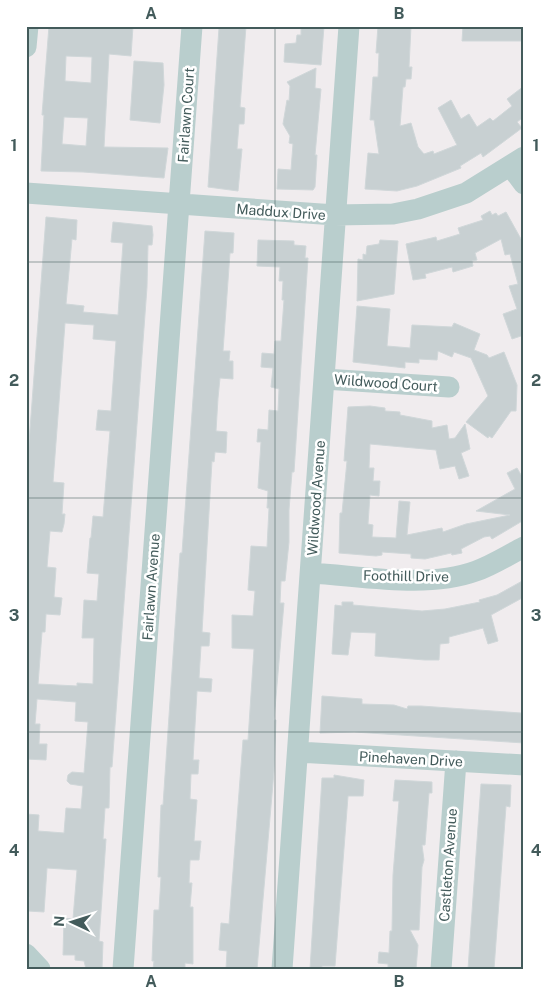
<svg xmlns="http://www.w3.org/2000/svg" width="550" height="995" font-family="'Public Sans',sans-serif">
  <rect width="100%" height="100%" fill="#f0ecee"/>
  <!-- building -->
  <path fill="#c8d0d2" stroke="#d0d7d9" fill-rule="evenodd" d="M49 26H133L131 56 109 54 104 147 168 148 164 178 83 172 41 171 44 115H42ZM66 56 92 57 91 83 65 81ZM64 117 88 118 86 146 62 144Z
    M223 26H246L240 107 245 108 244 124H239L237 149H242L238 191 208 187 219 28H223Z
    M301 26H324L321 65 284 62 285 44 296 43 297 35H301Z
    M378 26H411L409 67H412L411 79H406L405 87H403L400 126 411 123 418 147 424 154 433 151 434 154 457 145 438 108 451 100 461 119 469 114 477 127 490 118 493 121 512 106 507 99 524 86V122L521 119 517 122 522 128 483 157 481 153 460 166 461 168 417 186 397 191 365 189 368 153 379 154 374 120H370L373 77H378L379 53H376Z
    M463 26H524L523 41H462Z
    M134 61 163 63 164 85 160 123 130 120Z
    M316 68 315 88 321 89 315 155H317L315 187 313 190 277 189 278 169 291 170 293 144 289 143 290 136 283 124 287 100 289 101 290 86 287 82Z
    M490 211 492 215 496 213 498 216 506 212 521 239H524V335L512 339 503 314 517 309 509 286 518 284 510 254 505 255 501 239 475 253 477 260 472 261 473 266 453 272 452 267 425 274 426 278 413 280 406 244 436 237 437 241 460 234 458 228 483 220 481 216Z
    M46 217 77 220 76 240 72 239 66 304 84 306 83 312 118 315 123 243 111 242 113 222 152 226 153 235 152 245H148L147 287 112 767H110L109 808H105L103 839H106L99 941 103 942 102 969H86L84 961 75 960V955H63L64 918 73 919 77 870 47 868 44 912 28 911 29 897H26V814L39 815 38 831 64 833 66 808 81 809 83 786 70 784 67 781 68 775 72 772 84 773 88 722 75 721 76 702 37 699 35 724H40L39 744H47L46 760 26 759V482ZM65 323 94 325 93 339 116 341 111 411 98 410 96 430 110 431 103 517 93 516 91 538H90L87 573 99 574 97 601 84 600 82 638H94L93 684 77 683V686L38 684 42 632H45L46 614 60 615 62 598 54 597 56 568 47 567 50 531 62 532 64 524 65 514H62L64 483 53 482Z
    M205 231 234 233 233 253H230L223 351H230L229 361H233V379L220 378 218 398 216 431 227 432 226 453 215 452 214 462 212 461 202 632 210 633 209 646H201L199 678 212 679 211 692 197 691 193 760H199L198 774H191L190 799 197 800 194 841H201L199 860H190L189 883H192L190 907H193V964L185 963V969H153L154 961H152L154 910H159L161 877H158L161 805H163L180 553H182Z
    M258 240 294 241V245L306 246 305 258H308L294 472H292L289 510V542L285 581H281L280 603H284L274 720H276L274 771 257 969H226L227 951 219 950 221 923 229 924 243 740H248L254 649 232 648V615L253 616 255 591 248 590 251 546 267 547 269 508H267L268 491 258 488 261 442H257L258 429 268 430 269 410 278 411 279 389 271 387 273 368 261 367 262 353 274 354 275 341H281L284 300H282L283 281H279L280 267 257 266Z
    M380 240 398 241 394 294 357 301 358 259 363 260V254L366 255 367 246 379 244Z
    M357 306 390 309 387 346 410 348 412 325 452 327 454 323 480 334 474 350 487 355 489 358 504 352 517 385 516 411H511L492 438 489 436 488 438 466 422 488 396 471 358 454 352 452 357 438 351 437 360 419 359V363L405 362V368L353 362Z
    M370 406 385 408V411L400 412V415L432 421V428L447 425 449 439 455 438 465 424 470 449 461 453 469 476 459 479 455 466 440 469 436 450 370 444 369 468H374L373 481H380L379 496 370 495 368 524 373 525 372 537 396 538 399 501 410 502 407 535 442 528 443 532 466 524 510 515 476 511 515 489 507 473 517 468 524 480V520L492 539 490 536 484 537 461 549 462 553 452 555 451 553 425 559 411 558V554L382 552V555L376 556 339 553 340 513H342L347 461H344L348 407Z
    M524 580V597L491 615 498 641 488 644 483 628 449 637V643L440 644 439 660H425L375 656 376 633 351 632 348 655 332 654 335 605 342 606V602H353V605L422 611 445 609 480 602 479 600 497 595Z
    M322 696 362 699V704L394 705 407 709 408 706H421L521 713 524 714V743L354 732 320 733Z
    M334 775 364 780 363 796H348L335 966H322V969H310L322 778H334Z
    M395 780 432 782V793H429L425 845H422L424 860 422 867 419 930H410L418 945 416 969H388V964L378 963 379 952 389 953 390 931H392L393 875 399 801H393Z
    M481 784 511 785 510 807 506 806 494 969H468Z"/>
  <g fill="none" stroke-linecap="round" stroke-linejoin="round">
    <!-- minor -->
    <path stroke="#b9cecd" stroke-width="21" d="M26 47 28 26
      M511 167 524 184
      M26 193 335 215 393 214 418 209 466 193 524 157
      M324 379 449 387
      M311 573C362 576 427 589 476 571 493 565 508 555 524 547
      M298 752 524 765
      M26 954 40 969
      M123 969 192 26
      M282 969 349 26
      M441 969 456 761"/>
  </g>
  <!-- grid -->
  <path fill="none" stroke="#435b5b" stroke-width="1" stroke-opacity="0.55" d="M275 26V969M26 262H524M26 498H524M26 732H524"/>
  <g text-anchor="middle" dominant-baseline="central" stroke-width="5" stroke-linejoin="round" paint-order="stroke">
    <!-- street labels -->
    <g font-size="14" fill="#435b5b" stroke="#fff">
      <text transform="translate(186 115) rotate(-86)">Fairlawn Court</text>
      <text transform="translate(281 212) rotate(4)">Maddux Drive</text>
      <text transform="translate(386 383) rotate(4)">Wildwood Court</text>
      <text transform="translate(316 498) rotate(-86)">Wildwood Avenue</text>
      <text transform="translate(406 576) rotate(1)">Foothill Drive</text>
      <text transform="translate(151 587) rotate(-86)">Fairlawn Avenue</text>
      <text transform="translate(411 759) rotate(3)">Pinehaven Drive</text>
      <text transform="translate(448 865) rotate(-86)">Castleton Avenue</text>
    </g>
  </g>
  <!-- border -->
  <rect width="550" height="995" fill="none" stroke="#ffffff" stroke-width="55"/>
  <!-- north arrow -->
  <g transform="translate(72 922) rotate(274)" stroke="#ffffff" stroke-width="4" paint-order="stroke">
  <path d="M0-4L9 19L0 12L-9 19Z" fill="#435b5b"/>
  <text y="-8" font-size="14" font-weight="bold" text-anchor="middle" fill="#435b5b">N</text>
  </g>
  <rect x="28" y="28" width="494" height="940" fill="none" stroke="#435b5b" stroke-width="2"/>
  <g font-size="16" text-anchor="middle" font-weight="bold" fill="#435b5b">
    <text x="151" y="19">A</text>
    <text x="399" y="19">B</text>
    <text x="14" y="151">1</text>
    <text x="536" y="151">1</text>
    <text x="14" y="386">2</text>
    <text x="536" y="386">2</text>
    <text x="14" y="621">3</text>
    <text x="536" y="621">3</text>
    <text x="14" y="856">4</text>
    <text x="536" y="856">4</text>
    <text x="151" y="987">A</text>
    <text x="399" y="987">B</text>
  </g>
</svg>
